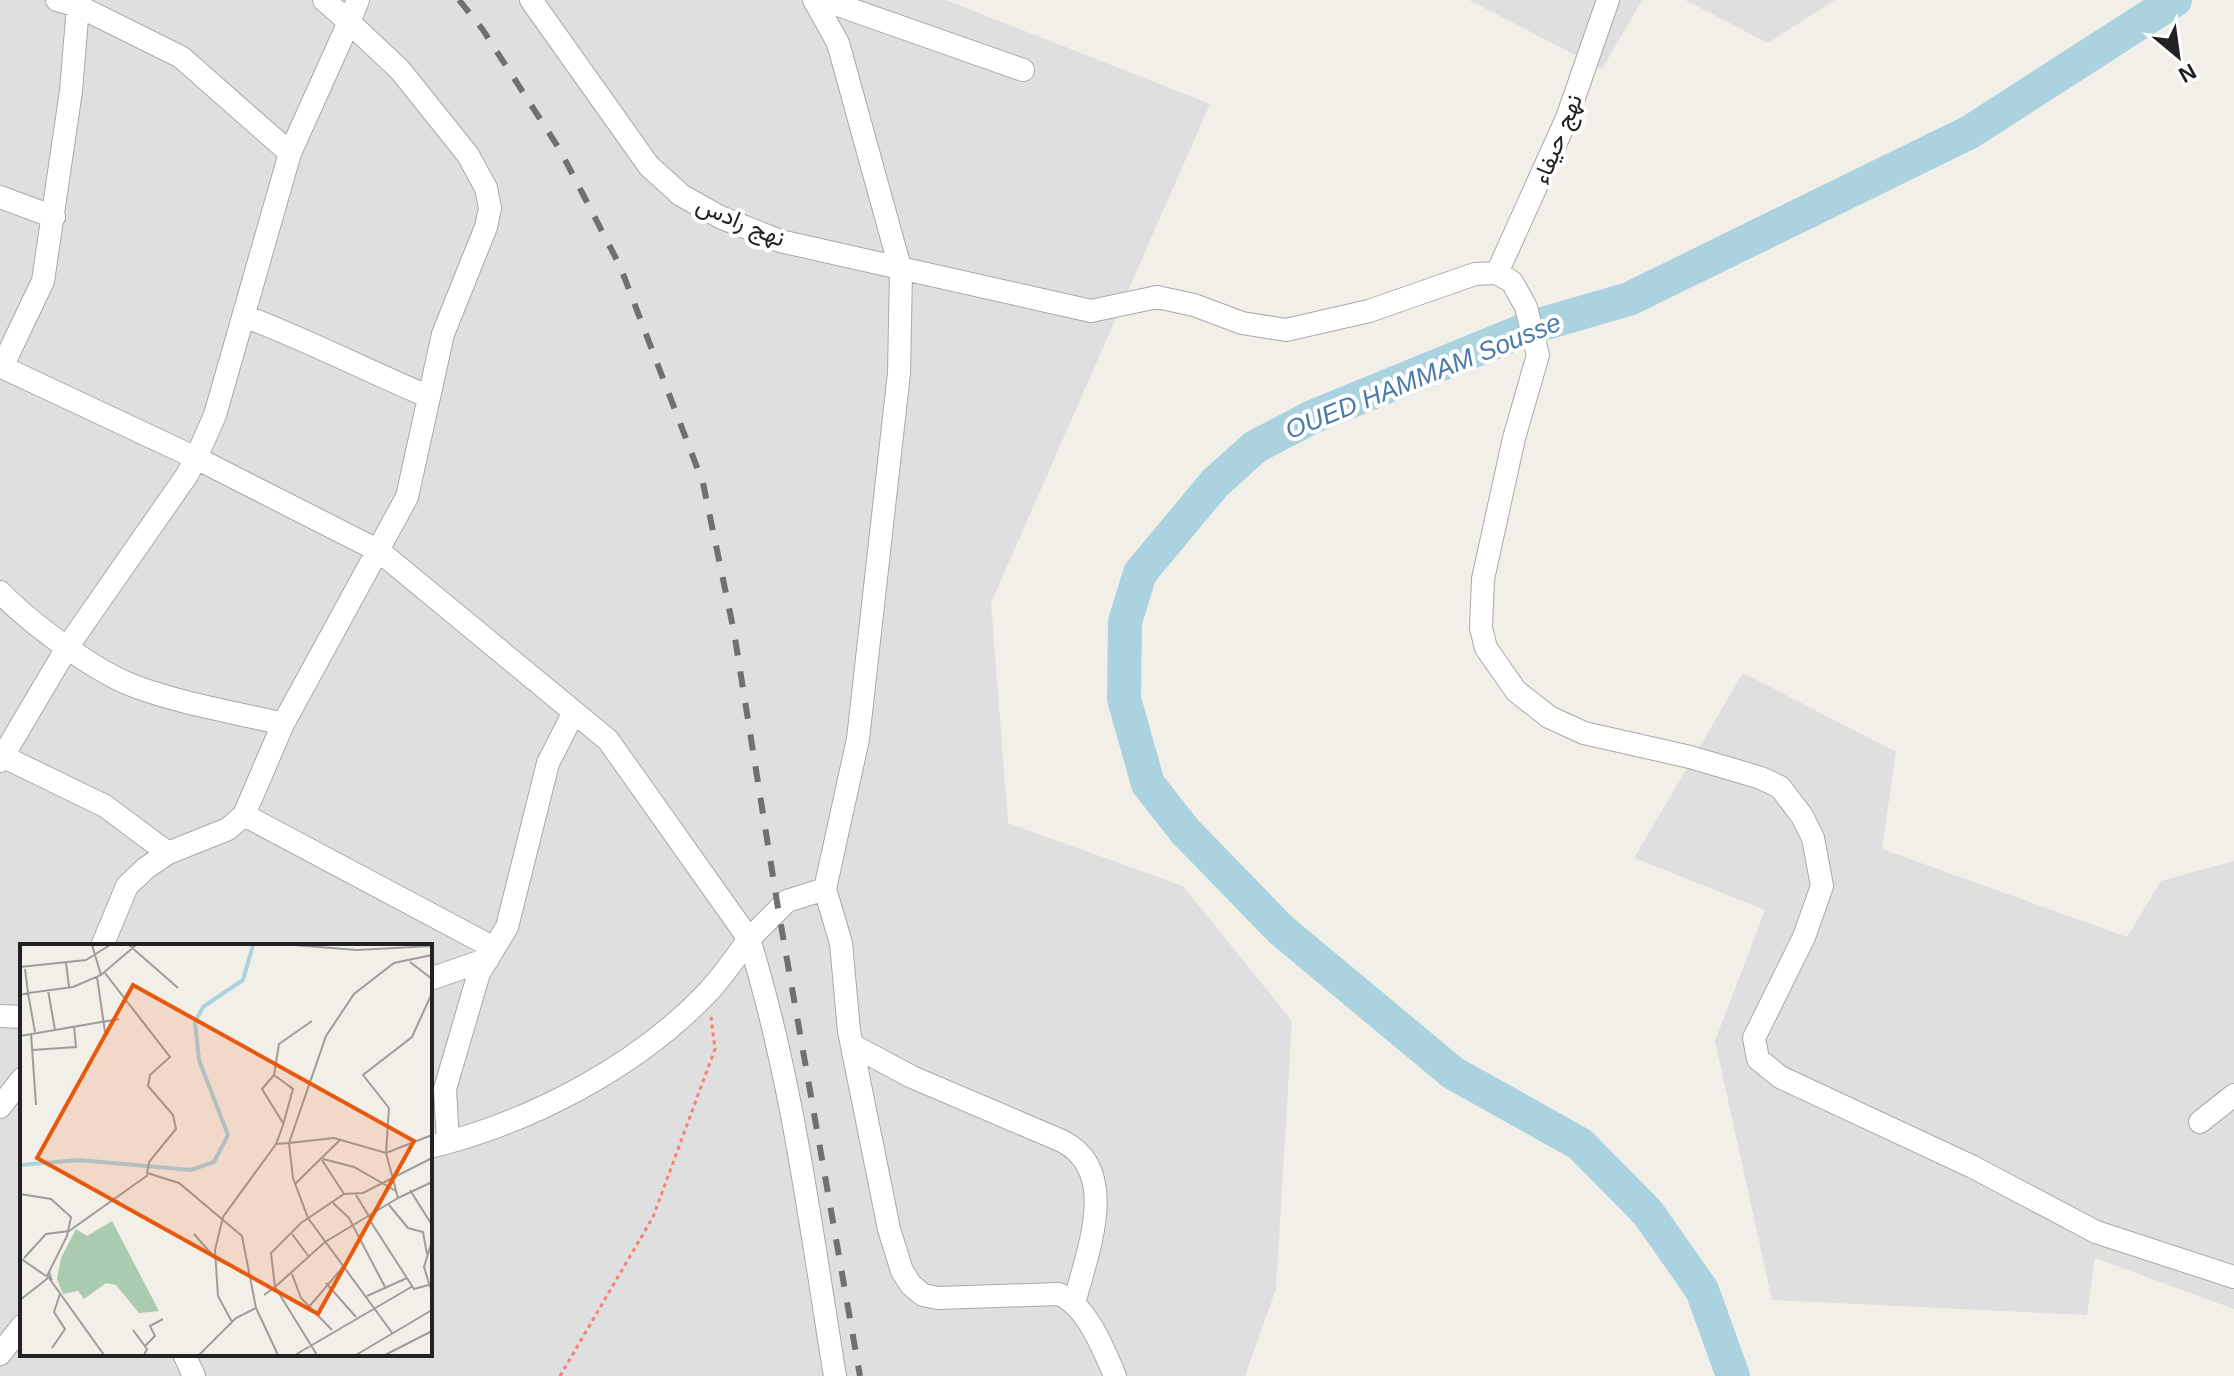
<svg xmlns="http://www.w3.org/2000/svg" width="2234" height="1376" font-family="Arial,Vazirmatn,sans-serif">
  <rect width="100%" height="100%" fill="#f2efe9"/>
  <!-- residential -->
  <path fill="#e0dfdf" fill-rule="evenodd" d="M0 0H946L1210 104 991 603 1008 823 1183 886 1292 1021 1276 1289 1245 1376H0ZM22 946H430V1354H22Z
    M1469 0H1642L1602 69Z
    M1685 0H1835L1768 43Z
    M1743 673 1896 752 1882 849 2127 937 2161 881 2234 861V1309L2095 1258 2087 1315 1772 1300 1715 1041 1765 910 1634 858Z"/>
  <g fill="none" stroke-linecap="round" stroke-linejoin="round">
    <!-- river -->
    <path stroke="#aad3df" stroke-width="34" d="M1733 1376 1702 1290 1648 1213 1580 1144 1453 1073 1280 929 1185 831 1148 784 1124 699 1125 622 1140 573 1215 483 1255 447 1312 417 1532 327 1629 299 1970 132 2175 0"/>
    <!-- street casing -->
    <g stroke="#a9a9a9" stroke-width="24">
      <path id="street" d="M57 0 78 6 181 57 290 153
        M531 0 649 166 681 195 720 217 780 241 1091 311 1157 297 1194 305 1242 323 1286 330 1369 311 1475 274 1497 273 1512 282 1526 307 1538 355 1514 438 1483 579 1481 628 1486 648 1516 691 1549 717 1584 733 1690 757 1761 778 1780 787 1802 816 1813 838 1822 886 1804 937 1754 1038 1758 1059 1780 1077 1973 1167 2096 1232 2234 1277
        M814 0 838 43 901 271 899 373 858 739 825 889 841 943 849 1031 889 1229 902 1271 911 1285 923 1295 938 1298 1059 1294C1087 1306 1104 1350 1115 1376
        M824 0 1023 70
        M0 197 54 217
        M1497 273 1567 118 1608 0
        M244 316C307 340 366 370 427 396
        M0 366 196 458 379 551 608 740 749 939C736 957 723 976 708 992 637 1067 529 1123 430 1147
        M2 367 43 281 71 91 78 6
        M0 592C30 623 94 671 134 686 182 704 234 712 283 724
        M2 756 105 806 168 853
        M0 761 68 646 187 475 196 458 215 415 290 153 349 22 324 0
        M244 815 494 948
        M825 889 787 901 749 939C793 1081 811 1230 835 1376
        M102 946 127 886 146 868 168 853 228 829 244 815 283 724 407 497 443 334 486 227 490 208 486 188 468 155 400 70 349 22 358 0
        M430 979 488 959
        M0 1016 22 1017
        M852 1045 912 1077 1062 1141C1122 1171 1086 1255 1074 1304
        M0 1107 22 1079
        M2200 1122 2234 1095
        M448 1142 445 1089 479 973 507 927 548 763 574 712
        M0 1354 22 1326
        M184 1354 194 1376"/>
    </g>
    <!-- path -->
    <path stroke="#fa8072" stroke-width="3" stroke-dasharray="4 4" stroke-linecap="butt" d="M560 1376 653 1217 715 1049 711 1017"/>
    <!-- street -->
    <use href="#street" stroke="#fff" stroke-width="22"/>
    <!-- rail -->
    <path stroke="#707070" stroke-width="6" stroke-dasharray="16 16" stroke-linecap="butt" d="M459 0 483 30 560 150 620 266 703 483 734 632 778 908 860 1376"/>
  </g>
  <g text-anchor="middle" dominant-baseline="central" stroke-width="8" stroke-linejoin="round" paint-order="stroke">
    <!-- street labels -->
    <g font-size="24" fill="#222" stroke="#fff">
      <text transform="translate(1557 139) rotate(-68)">نهج حيفاء</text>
      <text transform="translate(741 221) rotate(23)">نهج رادس</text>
    </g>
    <!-- water labels -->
    <g font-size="26" font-style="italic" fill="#4a7aab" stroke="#fff">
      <text transform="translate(1423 376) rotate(-22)">OUED HAMMAM Sousse</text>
    </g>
  </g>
  <!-- overview -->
  <g transform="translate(20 944)">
    <rect width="412" height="412" fill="#f2efe9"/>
    <path d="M92 277 139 367 119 369 96 341 86 339 64 355 58 347 43 350 37 335 41 314 56 285 67 292Z" fill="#aacbaf"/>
    <path fill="none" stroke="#aad3df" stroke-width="4" d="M0 221 59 216 171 226 194 218 208 191 179 116 175 78 183 63 223 36 233 1"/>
    <path fill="none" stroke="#9f9d99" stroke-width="2" d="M72 1 81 31M109 1 158 44M273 1 337 6 412 2M390 18 412 35M46 19 49 43M0 23 66 16 90 1M85 29 150 113 130 131 128 142 153 171 156 185 129 218 127 229 159 239 222 292 236 364 258 411M77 33 85 88M28 46 35 86M412 49 392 93 343 131 369 164 366 209 378 254 412 238M0 51 8 49 5 25M15 88 8 49 53 43 81 31 116 1M11 89 16 161M0 92 99 75M12 106 56 103 54 82M263 179 242 145 254 131 259 100 292 77M256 200 269 199 306 92 334 50 374 19 412 11M303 215 334 223 376 247M302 216 324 250M275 240 321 195M390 246 412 281M0 250 31 255 51 273 47 292 29 328 31 334 27 332 29 328M336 251 350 274M313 259 329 274 365 343M369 261 388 284 403 288 407 310M349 275 394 345 412 340M174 290 195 314M272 290 289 313M412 297 404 323 412 349M0 314 26 332M4 314 26 290 49 287 128 231M272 330 281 354 312 386M29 334 84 411M306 339 336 373M244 351 255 343 251 309 281 279 324 250 343 249 412 214M347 352 387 334M0 356 28 334M288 364 323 323M212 378 198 352 195 306 203 273 256 200 263 181 273 145 254 131M113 386 127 405 124 411M373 390 288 274 273 234 269 199 314 194 366 209 412 191M125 402 135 392 130 382 143 375M32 404 45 385 34 368 40 350M179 411 216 374 236 364M275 411 393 342M297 411 255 343 305 298 378 254M336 411 412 366M365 411 412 387"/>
    <path fill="#e8590c" fill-opacity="0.15" stroke="#e8590c" stroke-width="4" d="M113 41 394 197 298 370 17 214Z"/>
    <rect width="412" height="412" fill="none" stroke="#222" stroke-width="4"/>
  </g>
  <!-- north arrow -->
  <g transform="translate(2178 56) rotate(151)" stroke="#ffffff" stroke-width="6" paint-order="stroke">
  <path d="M0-6L14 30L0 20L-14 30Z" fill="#222222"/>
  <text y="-12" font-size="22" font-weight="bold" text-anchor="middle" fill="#222222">N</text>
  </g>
</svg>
